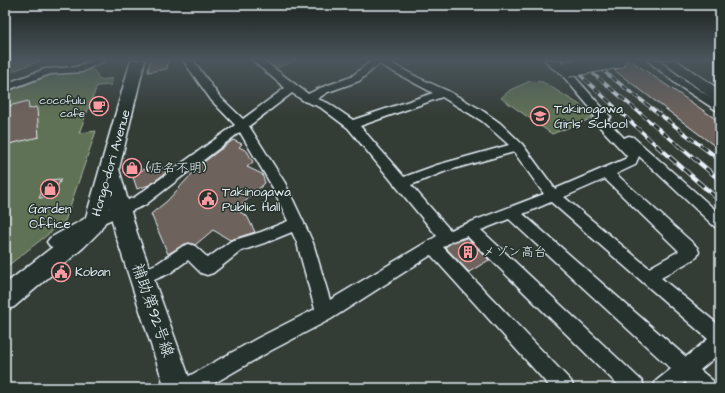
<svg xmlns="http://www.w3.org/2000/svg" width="725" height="393" font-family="'Architects Daughter','Klee One',sans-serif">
  <rect width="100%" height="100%" fill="#343c36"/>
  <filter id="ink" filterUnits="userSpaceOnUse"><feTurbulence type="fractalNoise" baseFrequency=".025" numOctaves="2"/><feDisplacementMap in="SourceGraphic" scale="8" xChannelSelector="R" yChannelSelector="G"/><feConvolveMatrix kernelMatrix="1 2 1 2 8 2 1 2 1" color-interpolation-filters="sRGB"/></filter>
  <g filter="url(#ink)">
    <!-- green -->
    <path fill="#607255" stroke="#a4b2a6" d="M5 60H38L40 61 5 74Z
      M260 60H298L272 70Z
      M94 70 100 80 113 78 111 85 97 86 79 133 96 131 65 221 5 268V89L49 72Z
      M530 81 543 82 585 108 593 118 552 134 501 98 510 90Z"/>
    <!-- building -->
    <path fill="#6e625c" stroke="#e8f1f8" d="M150 60H168L167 69 148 72Z
      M626 60H630L720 122V150L614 70 623 67Z
      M28 101 29 109 36 107 37 109 39 137 5 145V107Z
      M233 140 242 144 239 147 247 151 253 162 247 167 262 174 265 183 236 210 247 216 255 232 230 240 213 230 195 245 189 243 183 245 168 254 151 214 167 201 200 165Z
      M153 166 157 169 163 167 166 173 149 185 137 189 132 174Z
      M61 179 52 197 39 198 48 180Z
      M467 238 489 260 469 272 445 247 453 242Z"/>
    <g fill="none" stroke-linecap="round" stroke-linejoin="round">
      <!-- street casing -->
      <g stroke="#e8f1f8" stroke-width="3">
        <path id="street" d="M93 60H105L82 72 50 74 5 91V84L45 69 76 67Z
          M183 60H193L219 96 243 119 285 88 252 60H263L308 94 320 88 351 77 372 60H385L419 78 448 91 480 109 500 123 522 144 555 189 625 159 627 156 597 124 592 110 557 69 558 67H566L609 115 611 117 607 120 624 138 629 136 633 137 720 214V229L715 227 639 156 635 165 616 174 697 247 699 252 697 257 661 278 720 326V353L700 370 713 381 716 388H691L685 382 678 388H653L656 381 671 369 509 219 481 230 642 381 645 388H621L467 236 452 241 443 247 571 381 574 388H551L431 255 331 319 272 350 206 388H177L180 381 258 338 315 309 297 243 292 232 270 241 241 251 213 273 207 275 201 273 188 260 170 273 142 285 136 283 134 278 136 273 158 263 183 246 189 244 195 246 208 258 231 241 261 232 288 221 273 188 240 132 145 205 96 226 60 246 55 248 50 246 47 242 50 238 86 218 135 197 235 125 211 100ZM379 64 433 93 353 120 328 103 317 99 328 92 359 81ZM292 93 304 101 320 107 348 128 437 236 330 300 313 243 304 223 285 183 249 126ZM442 97 482 121 509 145 437 165 404 177 360 126ZM514 152 544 194 450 230 411 185 446 171ZM605 179 679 251 649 268 564 197ZM551 202 708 339 686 357 523 214Z
          M647 60H658L687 82 720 103V111L716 110 679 86Z"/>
      </g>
      <!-- secondary casing -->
      <g stroke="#e8f1f8" stroke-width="3">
        <path id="secondary" d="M131 60H145L119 169 137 233 193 388H165L115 233 109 207 107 219 100 231 84 247 14 307 5 310V284L68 235 86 217Z
          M545 60H560L566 65 573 66 575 69 573 72C561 75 552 70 545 60Z
          M660 60H676L720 90V102L714 100Z"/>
      </g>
      <!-- street -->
      <use href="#street" fill="#26332d" fill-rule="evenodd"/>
      <!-- secondary -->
      <use href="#secondary" fill="#26332d" fill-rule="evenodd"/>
      <!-- rail-far1 casing -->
      <g stroke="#e8f1f8" stroke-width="3.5">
        <path id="rail-far1" d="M564 60 657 146
          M577 60 679 146
          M589 60 701 146"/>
      </g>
      <!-- rail casing -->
      <g stroke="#e8f1f8" stroke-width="4.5">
        <path id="rail" d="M656 145 720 201
          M678 145 720 180
          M700 145 720 160"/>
      </g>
      <!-- rail-far1 -->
      <use href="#rail-far1" stroke="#26332d" stroke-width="2.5" stroke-dasharray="7" stroke-linecap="butt"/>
      <!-- rail -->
      <use href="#rail" stroke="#26332d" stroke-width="3" stroke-dasharray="9" stroke-linecap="butt"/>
      <!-- secondary-bridge casing -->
      <g stroke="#e8f1f8" stroke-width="18" stroke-linecap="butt">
        <path id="secondary-bridge" d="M568 69 617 60"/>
      </g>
      <!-- secondary-bridge -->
      <use href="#secondary-bridge" stroke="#26332d" stroke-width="16"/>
    </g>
  </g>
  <!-- sky -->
  <linearGradient id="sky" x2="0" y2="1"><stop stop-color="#1d211e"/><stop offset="0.52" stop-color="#4a565d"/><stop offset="1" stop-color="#4a565d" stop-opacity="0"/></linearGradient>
  <rect width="725" height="115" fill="url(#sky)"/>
  <!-- icons -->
  <defs>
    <g id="cafe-ring" transform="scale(1)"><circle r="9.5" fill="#26332d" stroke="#ff9aa2" stroke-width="1.5"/><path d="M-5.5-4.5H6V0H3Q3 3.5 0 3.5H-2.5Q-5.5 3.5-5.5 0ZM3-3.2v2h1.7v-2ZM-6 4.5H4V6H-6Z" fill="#ff9aa2"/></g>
    <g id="school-ring" transform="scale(1)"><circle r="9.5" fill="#26332d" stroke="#ff9aa2" stroke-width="1.5"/><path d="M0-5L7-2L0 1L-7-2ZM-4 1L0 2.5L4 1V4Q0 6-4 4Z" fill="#ff9aa2"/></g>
    <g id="shop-ring" transform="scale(1)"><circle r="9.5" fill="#26332d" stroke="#ff9aa2" stroke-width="1.5"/><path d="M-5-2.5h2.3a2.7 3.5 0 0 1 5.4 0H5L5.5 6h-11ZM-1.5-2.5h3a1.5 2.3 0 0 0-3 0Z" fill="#ff9aa2"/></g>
    <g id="civic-ring" transform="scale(1)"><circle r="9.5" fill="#26332d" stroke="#ff9aa2" stroke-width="1.5"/><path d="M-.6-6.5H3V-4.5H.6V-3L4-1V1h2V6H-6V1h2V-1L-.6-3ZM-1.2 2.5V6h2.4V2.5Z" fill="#ff9aa2"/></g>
    <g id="building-ring" transform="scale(1)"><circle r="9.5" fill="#26332d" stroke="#ff9aa2" stroke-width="1.5"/><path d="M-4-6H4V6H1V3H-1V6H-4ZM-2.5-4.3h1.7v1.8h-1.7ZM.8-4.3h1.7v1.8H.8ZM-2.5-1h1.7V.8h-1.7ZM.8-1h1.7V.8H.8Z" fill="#ff9aa2"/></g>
  </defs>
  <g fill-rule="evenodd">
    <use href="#cafe-ring" x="99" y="106"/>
    <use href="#school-ring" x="540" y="116"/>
    <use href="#shop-ring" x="132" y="168"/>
    <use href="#shop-ring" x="50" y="189"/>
    <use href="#civic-ring" x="208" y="199"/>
    <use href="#building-ring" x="468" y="252"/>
    <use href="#civic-ring" x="61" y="272"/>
  </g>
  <g text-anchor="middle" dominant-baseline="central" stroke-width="3" stroke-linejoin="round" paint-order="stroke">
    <!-- far-poi labels -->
    <g font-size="11" fill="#e8f1f8" stroke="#26332d" text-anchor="end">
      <text x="85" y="100">cocofulu<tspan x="85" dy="13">cafe</tspan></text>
    </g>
    <!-- poi labels -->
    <g font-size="13" fill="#e8f1f8" stroke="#26332d" text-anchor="start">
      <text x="554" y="109">Takinogawa<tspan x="554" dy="15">Girls' School</tspan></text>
      <text x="146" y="168">(店名不明)</text>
      <text x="222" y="192">Takinogawa<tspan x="222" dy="15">Public Hall</tspan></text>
      <text x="50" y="209" text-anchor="middle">Garden<tspan x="50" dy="15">Office</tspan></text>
      <text x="482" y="252">メゾン高台</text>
      <text x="75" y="272">Koban</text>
    </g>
    <!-- street labels -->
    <g font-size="13" fill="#e8f1f8" stroke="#26332d">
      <text transform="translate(111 163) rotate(-74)">Hongo-dori Avenue</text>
    </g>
    <!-- near-street labels -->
    <g font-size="16" fill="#e8f1f8" stroke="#26332d">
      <text transform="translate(153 310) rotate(71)">補助第92号線</text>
    </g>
  </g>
  <!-- margin -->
  <rect width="725" height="393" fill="none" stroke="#26332d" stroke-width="20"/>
  <rect x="10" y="10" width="705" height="373" fill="none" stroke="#e8f1f8" stroke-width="1.5" filter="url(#ink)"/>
</svg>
